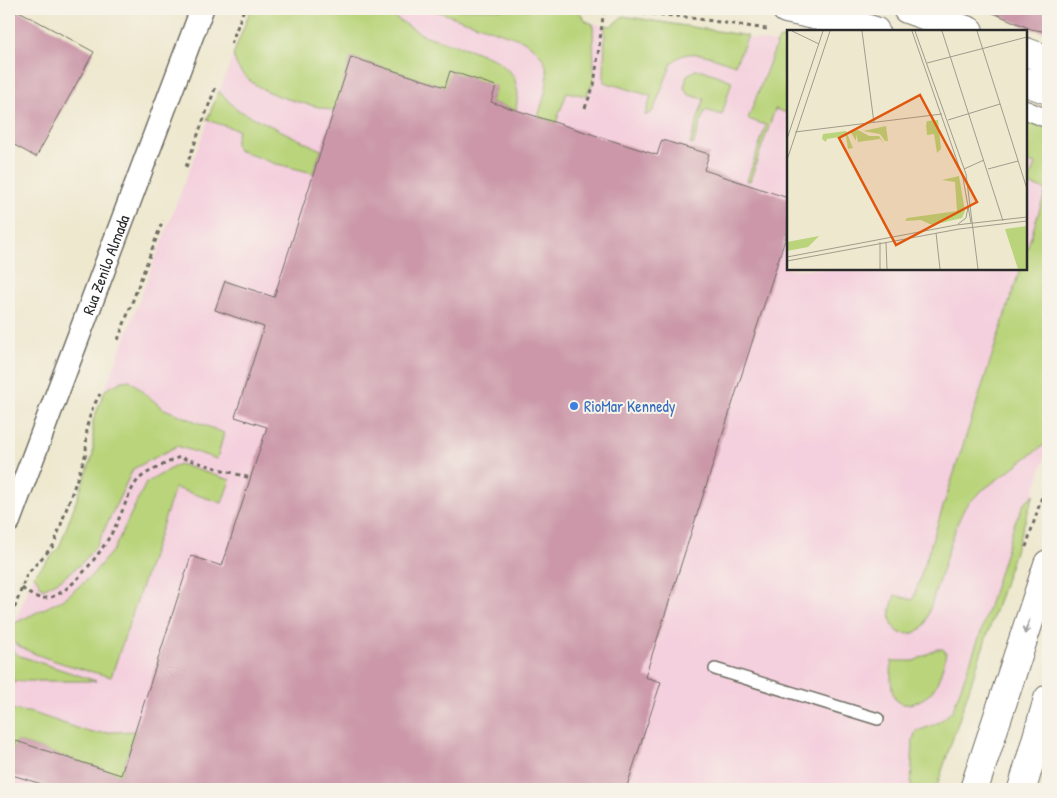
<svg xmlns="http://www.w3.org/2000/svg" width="1057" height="798" font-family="'Patrick Hand',sans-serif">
  <rect width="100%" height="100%" fill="#f7f3e8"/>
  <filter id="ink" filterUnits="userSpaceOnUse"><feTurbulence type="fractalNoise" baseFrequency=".02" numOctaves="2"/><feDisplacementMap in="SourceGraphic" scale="10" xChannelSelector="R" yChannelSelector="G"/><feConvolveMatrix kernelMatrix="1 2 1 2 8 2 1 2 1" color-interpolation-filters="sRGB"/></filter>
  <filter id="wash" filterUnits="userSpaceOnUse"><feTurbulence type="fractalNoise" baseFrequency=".0096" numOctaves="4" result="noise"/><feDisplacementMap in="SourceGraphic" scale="20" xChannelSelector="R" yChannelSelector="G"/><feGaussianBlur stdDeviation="1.12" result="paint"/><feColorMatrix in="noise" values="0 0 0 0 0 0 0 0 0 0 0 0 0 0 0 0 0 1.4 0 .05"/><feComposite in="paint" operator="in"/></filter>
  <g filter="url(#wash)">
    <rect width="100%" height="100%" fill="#eee8cf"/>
    <!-- built -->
    <path fill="#f4cfdd" d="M251 9H568L578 10 586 21 601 25 611 26 623 16 776 43 780 39H788V269H1026V118L1048 127V449L936 789H9V635L34 575 59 548 93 455V421Z"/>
    <!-- green -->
    <path fill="#b9d47a" stroke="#728052" d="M251 9H381L423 35 472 50 498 61 514 76 518 93 516 110 491 102 496 86 445 87 351 57 334 111C303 102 263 98 241 72 237 68 235 60 233 55Z
      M430 9 578 10 586 21 593 24 594 81 586 96 567 92 556 123 538 117C548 84 558 60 522 40Z
      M623 16 748 36 735 65C716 59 688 44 672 63L653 111 645 116 651 96 604 82 605 25 611 26Z
      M780 39H788V113L775 109 750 181H747L766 125 748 119 777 43Z
      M696 70H703L732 81 722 115 705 110 693 145 690 144 704 99 689 95 684 88 687 75Z
      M219 91 236 109 321 150 313 173 273 163 238 150 235 145 238 130 207 120Z
      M1026 118 1048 127V442L980 492 965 507 957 524 925 624C919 633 911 635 900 633 886 623 890 610 895 595L913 600 1020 269H1026V252L1046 190 1028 184 1035 164 1026 161Z
      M130 380 162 408 224 433 217 459 177 446 133 469 97 545 81 564 62 579 43 589 34 575 59 548 93 455V421L105 390 122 381Z
      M179 464 230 480 222 503 175 488 111 677C94 672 9 652 9 635L13 624 64 599 90 577 114 549 146 483Z
      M1034 494 936 789H911L913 739 916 731C931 727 944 721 953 709L981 632 1014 525 1024 503Z
      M9 648 20 656 96 681H9Z
      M937 649H943L946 653C943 665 940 680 933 690 926 700 900 713 894 696 890 687 891 670 892 661H914Z
      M9 709 33 713 92 733 135 731 121 775 16 741 9 763Z"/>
    <g id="blocks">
      <!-- building -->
      <path fill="#cb97a9" d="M984 9H1048V32L1031 29Z
        M17 10 94 52 36 157 9 142V25Z
        M351 57 445 87 450 71 496 86 491 102 657 155 662 140 709 154 704 170 788 198V230L645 677 661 682 626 789H58L9 774V763L16 741 121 775 191 556 222 566 267 427 235 417 264 327 215 310 225 281 274 297Z"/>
    </g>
  </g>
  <g filter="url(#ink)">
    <use href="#blocks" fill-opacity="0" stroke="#6f6d64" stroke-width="1"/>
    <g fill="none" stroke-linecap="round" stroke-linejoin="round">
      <!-- service casing -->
      <g stroke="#6f6d64" stroke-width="14">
        <path id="service" d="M715 669 878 719"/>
      </g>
      <!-- pedestrian casing -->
      <g stroke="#6f6d64" stroke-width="20">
        <path id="pedestrian" d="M1026 110 1048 119"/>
      </g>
      <!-- minor casing -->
      <g stroke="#6f6d64" stroke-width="25">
        <g id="minor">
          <path id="s1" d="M9 521 202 9"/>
        </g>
      </g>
      <!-- tertiary casing -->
      <g stroke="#6f6d64" stroke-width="30">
        <path id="tertiary" d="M786 9 847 22 875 31
          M907 9 969 31
          M1026 52 1048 60
          M1026 82 1048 90"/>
      </g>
      <!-- primary casing -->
      <g stroke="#6f6d64" stroke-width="30">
        <path id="primary" d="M974 789 1048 564
          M1022 789 1048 699"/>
      </g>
      <!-- path -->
      <path stroke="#6f6d64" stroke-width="3" stroke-dasharray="4 4" stroke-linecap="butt" d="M604 9 685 17 767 29
        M231 44 244 9
        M585 108 594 85 604 9
        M186 167 216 86
        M118 340 163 220
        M1026 547 1044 490
        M22 588C29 594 36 599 46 598 70 597 106 546 116 525 122 513 130 489 138 480 148 470 167 464 179 457L250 478
        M9 623 27 574 53 546 58 533 86 453 87 426 92 409 100 394"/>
      <!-- service -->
      <use href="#service" stroke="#fff" stroke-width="11"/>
      <!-- pedestrian -->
      <use href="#pedestrian" stroke="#fff" stroke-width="18"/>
      <!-- minor -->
      <use href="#minor" stroke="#fff" stroke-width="22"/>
      <!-- tertiary -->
      <use href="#tertiary" stroke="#fff" stroke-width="28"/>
      <!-- primary -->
      <use href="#primary" stroke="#fff" stroke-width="28"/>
    </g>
    <!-- one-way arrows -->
    <defs><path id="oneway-shaft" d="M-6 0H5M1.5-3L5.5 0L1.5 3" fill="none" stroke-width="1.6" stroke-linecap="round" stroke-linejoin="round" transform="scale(1.25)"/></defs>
    <use stroke="#a0a0a0" href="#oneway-shaft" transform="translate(1027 627) rotate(109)"/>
  </g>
  <!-- markers -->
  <circle fill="#3f7fe0" stroke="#f7f3e8" stroke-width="2" cx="574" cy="406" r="5"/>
  <g text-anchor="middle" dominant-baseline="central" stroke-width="4" stroke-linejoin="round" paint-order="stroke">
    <!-- street labels -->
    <g font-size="16" fill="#2b2b2b" stroke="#f7f3e8">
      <text stroke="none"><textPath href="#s1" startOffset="274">Rua Zenilo Almada</textPath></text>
    </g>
    <!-- shop labels -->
    <g font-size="16" fill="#366cbe" stroke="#f7f3e8" text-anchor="start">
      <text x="584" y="406">RioMar Kennedy</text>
    </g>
  </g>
  <!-- overview -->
  <g transform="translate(787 30)">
    <rect width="240" height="240" fill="#eee8cf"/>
    <path d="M151 90 154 119 150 123 147 104 140 105 139 95 140 91ZM99 96 101 111H98L93 104 76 101ZM71 100 82 106H92L97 114 93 109 71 112 69 104V111L63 101ZM59 101 66 118 61 119 59 106 40 109 39 112 35 109 36 104ZM172 146 178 181 175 188 145 195 134 190 118 191 120 188 170 181 168 152 155 150ZM240 196V239H231L218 199ZM32 206 21 217 0 221V212Z" fill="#b9d47a"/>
    <path fill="none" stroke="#a09c8d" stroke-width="1" d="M5 1 32 14M75 1 87 93M125 1 176 148 184 193M128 1 179 144 191 239M155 1 216 191M190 1 240 159M140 33 240 7M161 90 213 74M8 102 155 84M0 109 36 1M0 130 43 1M177 139 197 130M201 139 231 131M171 194 179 188 181 177M149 203 153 239M93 212V239M99 212 100 239M0 227 169 195 240 187M0 231 172 199 240 191"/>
    <path fill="#df570e" fill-opacity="0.15" stroke="#df570e" stroke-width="2.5" d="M133 65 190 172 109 215 52 108Z"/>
    <rect width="240" height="240" fill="none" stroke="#2b2b2b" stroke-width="2.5"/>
  </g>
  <!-- margin -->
  <rect width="1057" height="798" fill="none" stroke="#f7f3e8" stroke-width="30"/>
</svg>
